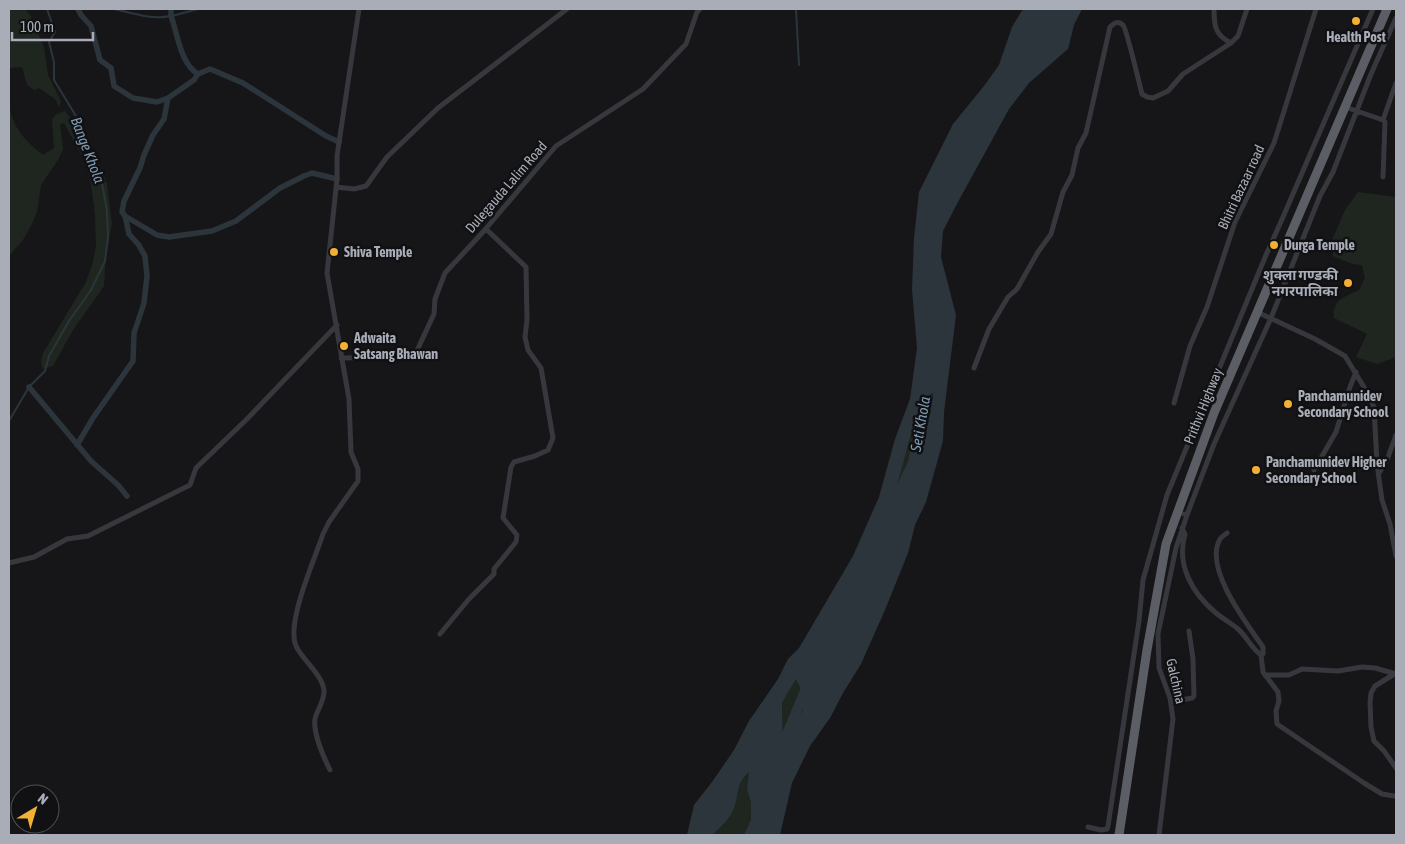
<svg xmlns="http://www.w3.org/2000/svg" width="1405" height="844" font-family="'Asap Condensed','Noto Sans Devanagari',sans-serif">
  <rect width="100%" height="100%" fill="#161618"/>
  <!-- green -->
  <path fill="#1e261f" d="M9 9H25L30 15 44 47 48 75 61 101 59 107 55 99 39 88 34 90 27 85 22 67 9 68Z
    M9 100C10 125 25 141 43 155L54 148 52 119 57 114 65 111 77 126 103 173 107 184 112 224 106 252 104 286 73 330 53 366 42 369 41 360 43 353 86 282 93 262 96 245 95 215 90 177 83 158 64 123 60 124 63 149 58 160 41 185 37 212 31 226 23 240 9 256Z
    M1358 192 1396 197V357L1377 364 1356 357 1367 334 1334 318C1332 299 1345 297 1359 290L1365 278 1362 265 1352 264 1333 256 1331 242 1345 210Z
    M933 392 931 410 926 432 918 424 919 411 925 395Z
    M912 431 917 432 924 437 910 472 896 486Z
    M796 678 803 694V710L783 747 782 703Z
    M750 771 747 790 751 802V819L744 835H712C721 827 730 819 734 807 740 790 735 786 750 771Z"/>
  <!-- water -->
  <path fill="#2c353c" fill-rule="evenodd" d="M1023 9H1082L1074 25 1068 49 1029 83 1009 109 958 202 943 231 941 257 956 315 944 412 943 441 926 502 915 525 908 553 885 610 861 664 843 693 830 718 810 746 792 783 780 835H744L751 819V802L747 790 749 772C735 786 740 791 734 808 730 819 721 827 712 835H687L694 805 712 782 734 750 749 721 778 679 788 659 799 648 853 556 879 497 895 439 910 399 917 348 912 290 914 238 919 192 953 124 984 86 999 65 1012 27ZM933 393 931 410 926 431 918 424 919 411 925 395ZM912 431 917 432 924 437 910 472 897 485ZM796 679 803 694V710L783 746 782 703Z"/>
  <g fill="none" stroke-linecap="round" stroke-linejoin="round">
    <!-- stream -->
    <path stroke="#2c353c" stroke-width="2" d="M114 9C132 13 152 20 170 16
      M796 9 799 65
      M172 16 198 9
      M9 421 29 387 45 371 49 356 69 321 91 290 105 261 108 238 107 211 102 183 85 140 79 121 54 80V62L49 42 55 32 47 9"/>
    <!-- canal -->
    <path stroke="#2c353c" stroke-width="5.5" d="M78 9 81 15 91 26 100 60 111 68 114 86 133 98 157 102 168 98
      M171 9V16C178 35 180 63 198 74
      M125 216 157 235 169 237 212 231 236 221 280 188 304 176 312 173 337 179
      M29 387 91 461 118 485 127 496
      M77 445 93 418 133 361 134 333 144 303 147 276 145 256 138 244 129 234 125 216 122 212 124 201 140 168 144 155 153 135 164 119 168 98 194 80 198 74 210 69 243 83 326 136 339 142"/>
    <!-- river -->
    <path stroke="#2c353c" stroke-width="10" d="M902 486 913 463 927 384
      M778 756 807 686"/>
    <!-- minor -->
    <path stroke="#37383d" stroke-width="5" d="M1231 43 1238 36 1247 9
      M1345 107 1383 120 1385 122 1383 177
      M1383 120 1396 83
      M336 187 354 189 366 186 387 157 438 108 567 9
      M1257 312 1315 339 1345 356 1367 392 1374 407 1377 464 1382 500 1390 524 1396 556
      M341 358 414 357 434 314 435 299 445 273 483 232 556 146 643 89 686 44 697 12 700 9
      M974 368 989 329 1008 297 1017 289 1038 252 1051 234 1063 192 1072 175 1078 148 1086 133 1110 27C1114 23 1118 20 1123 25 1127 30 1139 83 1142 94L1147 97 1153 98 1168 91 1183 74 1231 43C1215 35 1214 26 1214 9
      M1174 403 1190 346 1207 307 1235 222 1274 143 1316 9
      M1314 470 1336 432 1350 387 1356 372
      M1379 473 1387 460 1396 435
      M1187 515 1214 444 1271 318 1320 196 1333 172 1371 74 1396 18
      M1182 528 1185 534C1176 565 1192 593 1216 613 1223 619 1231 623 1238 629 1247 637 1252 649 1261 655L1263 654V647C1247 624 1205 570 1219 541 1220 538 1224 535 1227 533
      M9 563 34 557 67 539 88 536 190 485 196 468 247 419 337 325
      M440 634 469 599 494 574V569L516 542 517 535 503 518 511 467 514 462 535 456 548 450 553 438 541 368 528 350 525 337 527 320 526 267 486 229
      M1261 655 1263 672 1278 692 1279 701 1276 711 1277 724 1364 783 1382 794 1394 796
      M1396 673 1375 686 1371 693 1370 702 1371 727 1374 741 1384 751 1396 768
      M1265 675H1289L1302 669 1338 671 1362 667 1375 668 1396 674
      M1171 702 1192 698 1194 696 1193 659 1189 631
      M330 770C324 758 313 733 315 719 317 710 325 700 324 690 322 675 305 662 297 648 284 626 315 559 323 534L329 522 358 481V469L351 452 349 399 327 273 337 179V156L359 9
      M1088 827 1101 830 1107 829 1108 826 1139 621 1143 580 1167 495 1266 255 1283 217 1373 9
      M1159 835 1173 719 1170 698 1159 668 1158 634 1176 548 1187 515 1184 514"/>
    <!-- trunk -->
    <path stroke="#5b5e65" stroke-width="9" d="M1119 835 1147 650 1166 544 1214 413 1387 9"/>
  </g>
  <!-- markers -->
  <g fill="#f2b134" stroke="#111113" stroke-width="2">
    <circle cx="1356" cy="21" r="5"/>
    <circle cx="1274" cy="245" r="5"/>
    <circle cx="334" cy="252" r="5"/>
    <circle cx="1348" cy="283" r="5"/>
    <circle cx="344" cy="346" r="5"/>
    <circle cx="1288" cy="404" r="5"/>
    <circle cx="1256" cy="470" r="5"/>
  </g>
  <g text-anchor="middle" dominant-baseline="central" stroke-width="5" stroke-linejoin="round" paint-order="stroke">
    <!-- poi labels -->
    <g font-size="14" font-weight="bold" fill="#a8adb8" stroke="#111113" text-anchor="start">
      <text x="1356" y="37" text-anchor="middle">Health Post</text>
      <text x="1284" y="245">Durga Temple</text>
      <text x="344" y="252">Shiva Temple</text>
      <text x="1338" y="275" text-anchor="end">शुक्ला गण्डकी<tspan x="1338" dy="16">नगरपालिका</tspan></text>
      <text x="354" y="338">Adwaita<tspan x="354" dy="16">Satsang Bhawan</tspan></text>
      <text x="1298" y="396">Panchamunidev<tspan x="1298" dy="16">Secondary School</tspan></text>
      <text x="1266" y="462">Panchamunidev Higher<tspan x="1266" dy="16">Secondary School</tspan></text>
    </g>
    <!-- street labels -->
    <g font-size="14" fill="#a8adb8" stroke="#111113">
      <text transform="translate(506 187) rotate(-49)">Dulegauda Lalim Road</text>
      <text transform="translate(1241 187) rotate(-65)">Bhitri Bazaar road</text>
      <text transform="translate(1203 406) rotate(-68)">Prithvi Highway</text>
      <text transform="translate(1176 681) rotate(77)">Galchina</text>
    </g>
    <!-- water labels -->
    <g font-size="15" font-style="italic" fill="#7f9bb3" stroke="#111113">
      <text transform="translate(88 150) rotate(69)">Bange Khola</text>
      <text transform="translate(920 424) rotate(-80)">Seti Khola</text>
    </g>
  </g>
  <!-- border -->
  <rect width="1405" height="844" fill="none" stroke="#a8adb8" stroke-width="20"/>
  <!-- north arrow -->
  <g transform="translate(35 809) rotate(38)"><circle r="24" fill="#111113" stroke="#4d4f55"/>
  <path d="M0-4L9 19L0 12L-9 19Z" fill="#f2b134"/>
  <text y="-8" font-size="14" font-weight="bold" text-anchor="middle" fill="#a8adb8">N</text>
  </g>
  <!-- scale -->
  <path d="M12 32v8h81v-8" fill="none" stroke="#a8adb8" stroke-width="2.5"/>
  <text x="20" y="32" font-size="15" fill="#a8adb8" stroke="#111113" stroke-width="4" paint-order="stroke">100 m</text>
</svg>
